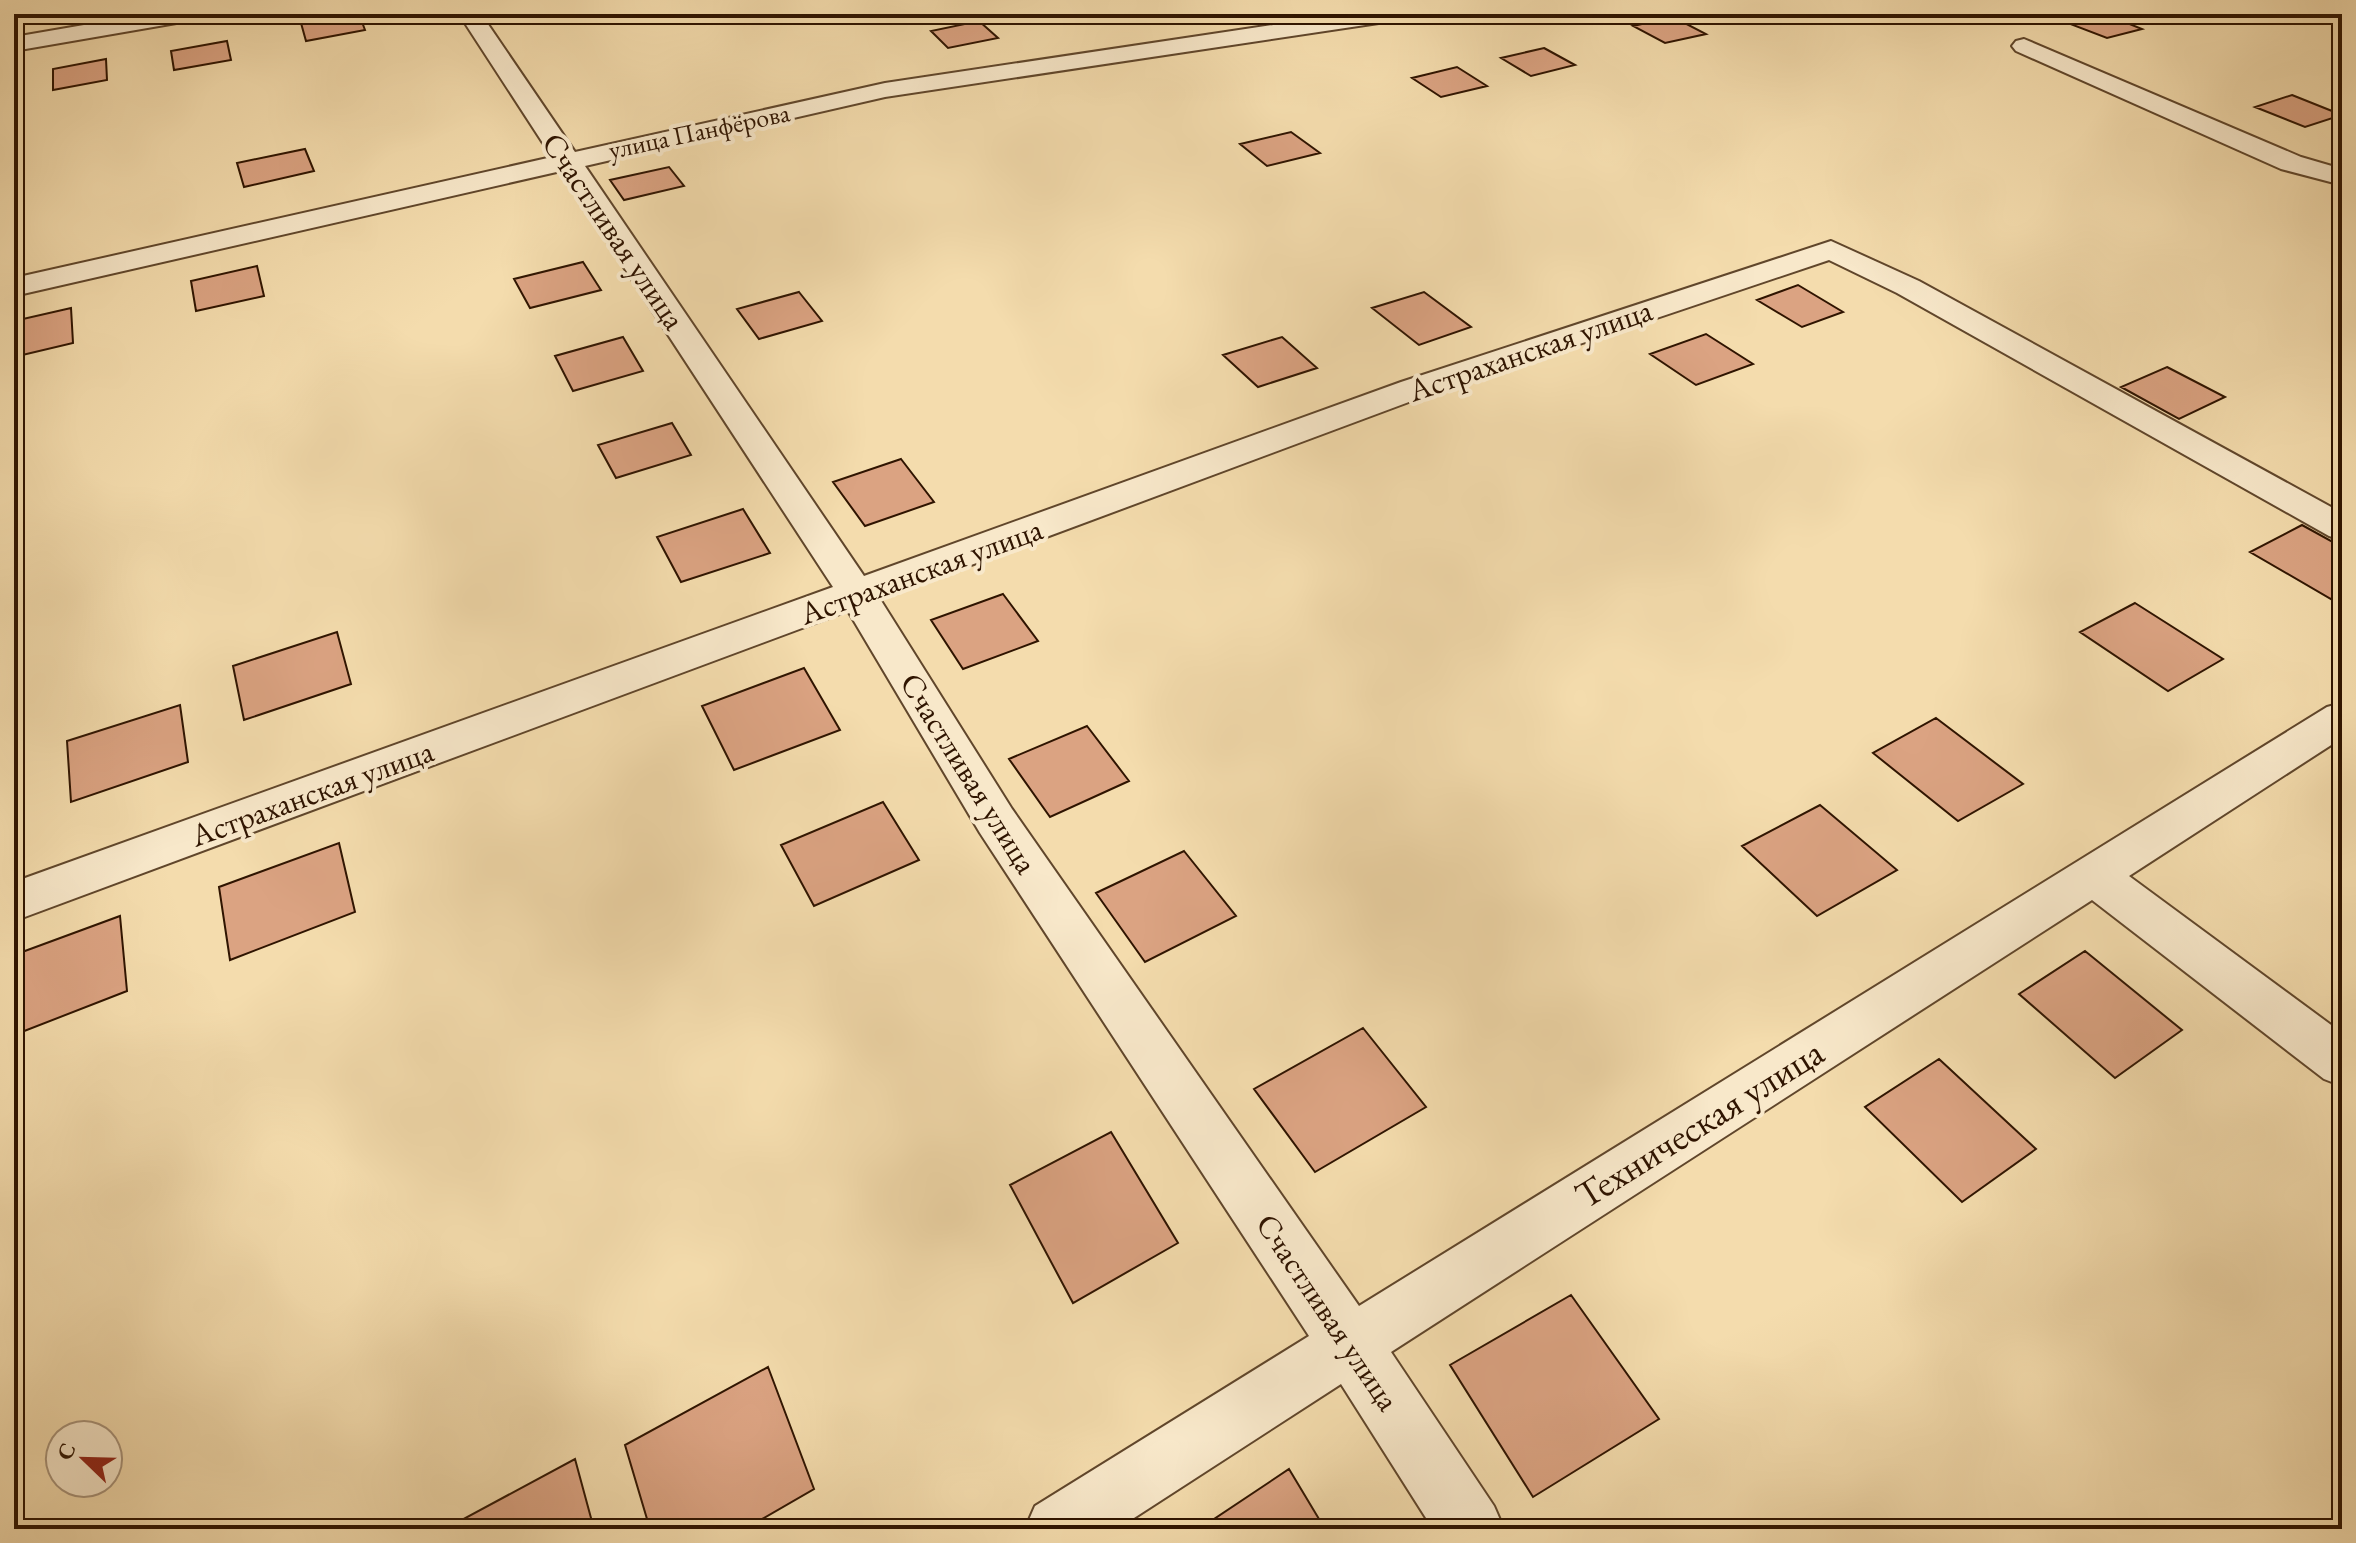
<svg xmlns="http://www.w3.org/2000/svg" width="2356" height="1543" font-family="'EB Garamond',serif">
  <rect width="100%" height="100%" fill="#f4dcad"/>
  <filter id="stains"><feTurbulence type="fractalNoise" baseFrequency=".0025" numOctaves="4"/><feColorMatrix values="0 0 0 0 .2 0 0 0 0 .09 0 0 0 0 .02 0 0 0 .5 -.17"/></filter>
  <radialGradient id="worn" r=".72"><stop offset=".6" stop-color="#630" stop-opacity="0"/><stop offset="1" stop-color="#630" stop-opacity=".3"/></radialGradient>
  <!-- building -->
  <path fill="#dba382" stroke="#2f1400" stroke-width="2" d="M359 14 365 30 306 41 301 23Z
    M2094 14H2105L2142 29 2107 38 2065 22Z
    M1673 17 1706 34 1665 43 1633 26Z
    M979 21 998 38 948 48 931 31Z
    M227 41 231 60 174 70 171 51Z
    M1544 48 1575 65 1531 76 1501 58Z
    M106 59 107 80 53 90V69Z
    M1457 67 1487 86 1441 97 1412 78Z
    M2292 95 2342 115 2305 127 2255 107Z
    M1291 132 1320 153 1267 166 1240 144Z
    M305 149 314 171 244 187 237 163Z
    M669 167 684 186 624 200 610 180Z
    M583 262 601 290 530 308 514 279Z
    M257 266 264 296 196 311 191 281Z
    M1798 285 1843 312 1802 327 1757 300Z
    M799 292 822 321 759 339 737 309Z
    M1424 292 1471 327 1419 345 1372 308Z
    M71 308 73 343 14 357V321Z
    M1706 334 1753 364 1696 385 1650 354Z
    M623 337 643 371 573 391 555 356Z
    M1282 337 1317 368 1258 387 1223 355Z
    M2167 367 2225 397 2179 419 2121 387Z
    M672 423 691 455 616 478 598 445Z
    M901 459 934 502 865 526 833 482Z
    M743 509 770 553 681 582 657 537Z
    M2302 525 2342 547V593L2331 599 2250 552Z
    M1003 594 1038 641 963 669 931 620Z
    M2135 603 2223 659 2168 691 2080 632Z
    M337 632 351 684 244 720 233 666Z
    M804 668 840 730 734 770 702 706Z
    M180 705 188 762 71 802 67 741Z
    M1936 718 2023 784 1958 821 1873 753Z
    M1087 726 1129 781 1050 817 1009 759Z
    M883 802 919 860 814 906 781 845Z
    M1820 805 1897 870 1817 916 1742 846Z
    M339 843 355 912 230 960 219 887Z
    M1184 851 1236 916 1145 962 1096 893Z
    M120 916 127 991 14 1035V955Z
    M2085 951 2182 1030 2115 1078 2019 994Z
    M1363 1028 1426 1107 1315 1172 1254 1089Z
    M1939 1059 2036 1149 1962 1202 1865 1107Z
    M1111 1132 1178 1243 1073 1303 1010 1185Z
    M1571 1295 1659 1419 1533 1497 1450 1365Z
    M768 1367 814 1489 745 1529H650L625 1445Z
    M575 1459 594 1529H445Z
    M1289 1469 1325 1529H1199Z"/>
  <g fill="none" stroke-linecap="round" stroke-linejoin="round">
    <!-- street casing -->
    <g stroke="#60462b" stroke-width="4">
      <path id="street" d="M148 14H199L196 19 188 21 14 51V37Z
        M459 14H481L575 152 885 83 1346 14H1403L1400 19 1392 21 885 97 585 166 864 576 1401 382 1831 241 1919 281 2342 513V540L2329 536 1897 293 1829 260 1425 396 880 599 1012 809 1359 1306 2327 707 2342 703V738L2129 876 2342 1033V1086L2324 1079 2092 900 1391 1352 1494 1506 1504 1529H1433L1341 1384 1117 1529H1025L1035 1506 1309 1336 980 833 848 611 14 921V882L833 587 561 171 14 296V278L552 157Z
        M2024 39 2301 157 2342 169V185L2281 169 2016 51 2012 46 2016 41Z"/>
    </g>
    <!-- street -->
    <use href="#street" fill="#f8e8ca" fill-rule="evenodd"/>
  </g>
  <g text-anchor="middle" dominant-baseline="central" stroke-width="8" stroke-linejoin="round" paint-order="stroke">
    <!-- far-street labels -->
    <g font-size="26" fill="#2f1400" stroke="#f8e8ca">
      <text transform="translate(699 131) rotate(-12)">улица Панфёрова</text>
    </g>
    <!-- street labels -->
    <g font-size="32" fill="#2f1400" stroke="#f8e8ca">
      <text transform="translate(614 231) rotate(56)">Счастливая улица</text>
      <text transform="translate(1530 350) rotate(-19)">Астраханская улица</text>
      <text transform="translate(921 571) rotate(-20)">Астраханская улица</text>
      <text transform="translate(969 773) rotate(58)">Счастливая улица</text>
      <text transform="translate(312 793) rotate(-20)">Астраханская улица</text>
      <text transform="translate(1328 1312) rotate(56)">Счастливая улица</text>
    </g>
    <!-- near-street labels -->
    <g font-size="38" fill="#2f1400" stroke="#f8e8ca">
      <text transform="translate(1699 1123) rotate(-32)">Техническая улица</text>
    </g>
  </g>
  <!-- margin -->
  <rect width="2356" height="1543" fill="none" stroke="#f4dcad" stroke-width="48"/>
  <rect x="16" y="16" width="2324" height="1511" fill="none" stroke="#2f1400" stroke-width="4"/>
  <rect x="24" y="24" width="2308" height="1495" fill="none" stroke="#2f1400" stroke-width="2"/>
  <!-- north arrow -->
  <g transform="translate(84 1459) rotate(293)"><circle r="38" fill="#f8e8ca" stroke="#a89379" stroke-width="2"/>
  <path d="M0-6L14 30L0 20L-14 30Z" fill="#8f2418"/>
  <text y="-12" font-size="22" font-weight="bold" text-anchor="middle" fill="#2f1400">С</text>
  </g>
  <rect width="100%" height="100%" filter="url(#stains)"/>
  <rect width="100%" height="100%" fill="url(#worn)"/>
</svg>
